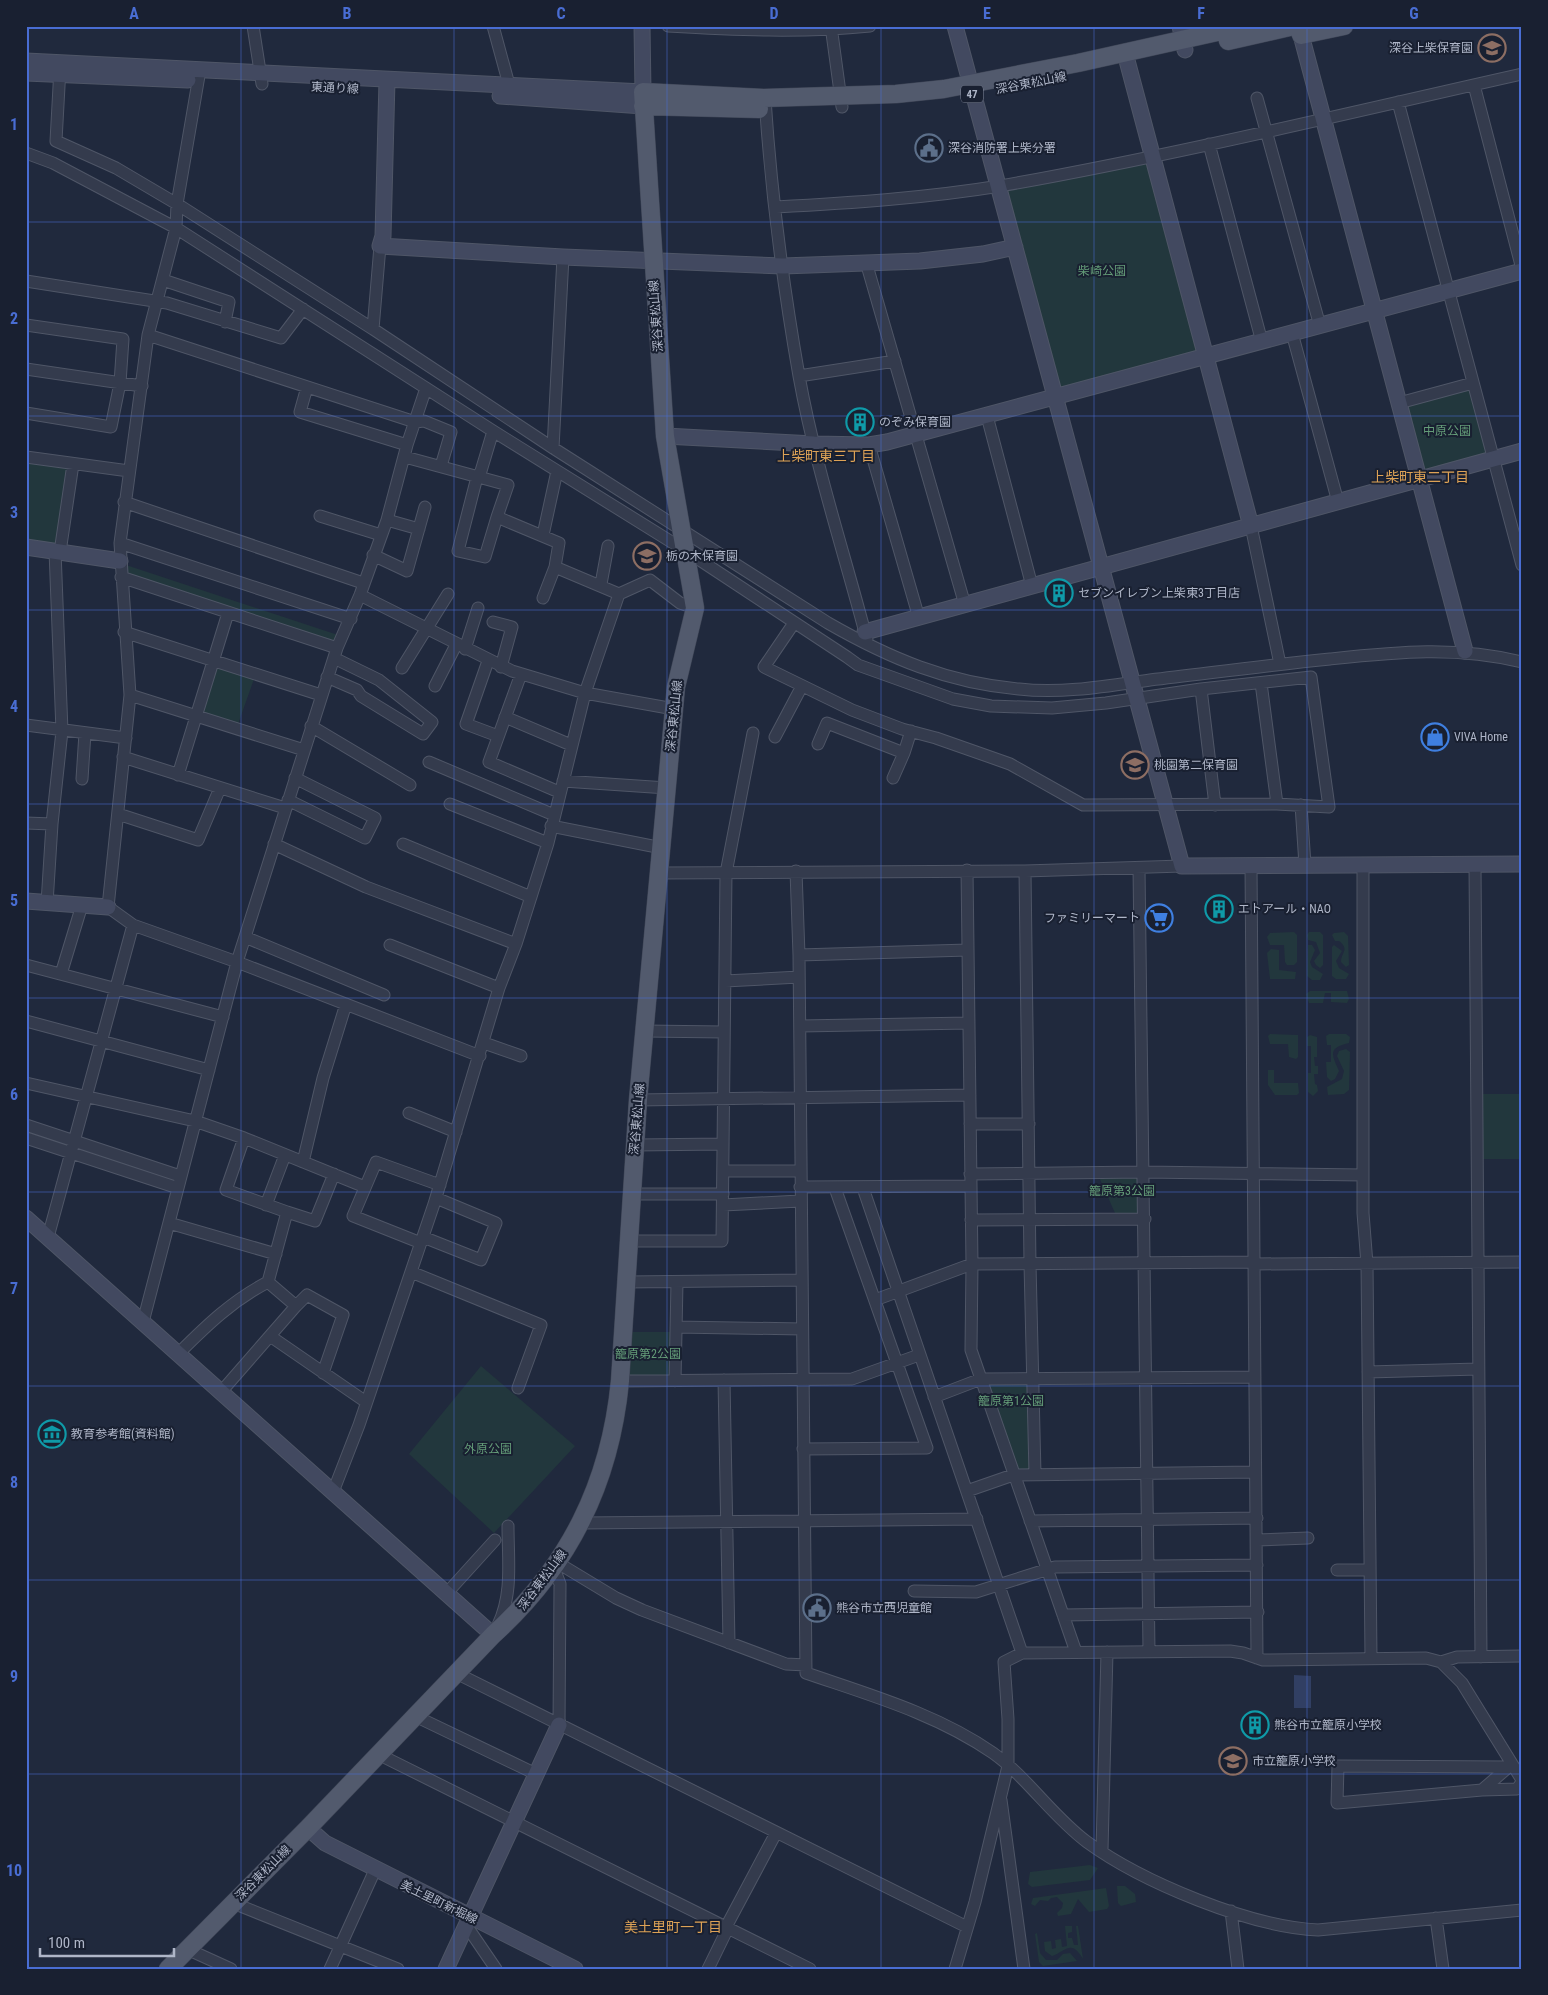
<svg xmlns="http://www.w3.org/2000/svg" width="1548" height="1995" font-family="'Roboto Condensed','Noto Sans JP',sans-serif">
  <rect width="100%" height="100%" fill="#20293d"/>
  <!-- green -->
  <path fill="#22373d" d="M1151 156 1206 357 1056 397 998 186Z
    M1472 386 1491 458 1421 475 1403 405Z
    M26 457 73 464 60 552 26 547Z
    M126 565 338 635 335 644 126 576Z
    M221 668 254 679 237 727 201 713 215 669Z
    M1294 932 1297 935V962L1294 965H1287L1285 962 1284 945H1270L1267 937 1270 933Z
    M1309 932H1320L1323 935V965L1320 968 1316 965 1314 961 1320 953 1316 942 1308 940 1307 935Z
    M1344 932 1348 936 1349 965 1346 967 1341 962C1341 953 1350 949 1339 941H1335L1332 935 1334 933Z
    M1308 945H1312L1315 950 1310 962 1312 967 1323 974 1320 980H1312L1307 976Z
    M1334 945 1342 951 1336 961 1339 968 1349 974 1346 979H1336L1332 976V947Z
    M1271 949 1279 950V970L1296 972 1295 979H1270L1267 953Z
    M1310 991H1347L1349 999 1347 1003 1331 1002V993H1325L1323 1003H1309L1306 994Z
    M1270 1034 1298 1035V1057L1296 1059 1289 1057 1288 1044H1270L1268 1036Z
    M1329 1034H1346L1350 1037 1349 1043C1327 1048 1332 1055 1339 1071L1335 1079 1331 1081 1327 1077 1326 1062H1331V1045H1327L1326 1036Z
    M1310 1035 1317 1037V1057H1314L1315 1066H1318V1074H1314L1315 1084 1317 1085 1318 1091 1313 1096 1308 1092V1073H1311V1046H1307V1037Z
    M1346 1049 1350 1052 1349 1090 1344 1094 1328 1095 1327 1087 1342 1079 1344 1071 1337 1056 1339 1051Z
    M1268 1070H1274V1083H1298L1299 1093 1297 1095H1275L1268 1085Z
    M1476 1094H1522V1159H1477Z
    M1137 1174 1139 1213H1115L1098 1175Z
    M628 1332H671V1377L624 1375Z
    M481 1366 575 1446 494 1533 409 1454Z
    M1028 1383 1031 1471 1016 1470 988 1384Z
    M1090 1865 1098 1868 1090 1880 1032 1887 1028 1884 1030 1872Z
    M1117 1886H1125L1135 1894 1136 1902 1121 1906 1118 1903Z
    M1106 1888 1109 1906 1107 1909 1089 1912 1078 1899 1071 1914 1058 1916 1057 1913 1062 1908 1063 1903 1057 1897 1051 1898 1048 1901 1040 1900 1035 1906 1031 1904 1033 1898Z
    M1065 1926H1072V1932L1068 1933V1938H1072L1074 1945H1078L1076 1926H1078L1083 1959C1071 1938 1065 1952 1052 1956L1045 1951 1044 1942 1051 1941 1052 1949 1056 1948 1055 1940 1061 1939 1062 1947 1067 1946Z
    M1037 1933 1040 1953 1046 1960H1057L1063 1954 1070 1953 1077 1961 1043 1966 1039 1962 1035 1934Z"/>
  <!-- water -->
  <path fill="#313f63" d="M1294 1675 1311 1676V1708H1294Z"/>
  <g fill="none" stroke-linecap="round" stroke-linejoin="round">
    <!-- street casing -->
    <g stroke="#4f5667" stroke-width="13">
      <path id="street" d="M253 26 262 84
        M493 26 511 92
        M668 26C736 30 803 33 870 26
        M831 26 842 107
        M60 68 56 141 116 168 177 204 373 329
        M200 70 177 204 176 228 148 335 120 543 130 695 108 907 133 925 237 962 480 1056
        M1474 85 1522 269
        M1257 98 1320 326
        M765 99C771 191 783 285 799 376 815 465 844 552 867 640
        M1398 102 1522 565
        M1209 144 1262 342
        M26 153 53 163 176 228 493 431 686 551 847 657 858 665 953 699 991 706 1052 708 1106 703 1201 689 1311 677 1329 807 1277 804 1083 805 1010 764 936 738 902 729 852 710 764 667 794 623
        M776 207C851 203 926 198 1000 186 1175 155 1348 113 1522 74
        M380 246 373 329 553 448 828 623C889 658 948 683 1019 689 1062 694 1107 686 1150 680 1210 673 1270 665 1330 659 1398 652 1455 646 1522 662
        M866 262 965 605
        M163 280 229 302 225 322
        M26 281 167 303 281 338 303 309
        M26 325 123 339 120 383 111 427 26 413
        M1292 333 1338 502
        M148 335 415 422 424 421 451 432 441 466
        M26 369 142 386
        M799 376 895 361
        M307 387 300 412 407 445
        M1399 403 1473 383
        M987 416 1032 586
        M493 431 481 471 477 477 458 551 485 557 497 517 559 543 555 567 543 598
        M869 445 919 618
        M553 448 563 257
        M26 457 129 471
        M405 457 508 485 497 517
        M124 502 363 583
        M320 516 381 535
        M387 520 419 529
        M1251 526 1280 664
        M543 535 557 471
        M120 543 351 619
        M60 552 73 464
        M373 555 407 571 425 507
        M555 567 619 594 650 580 680 603 695 608
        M121 577 337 648
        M601 584 608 546
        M360 595 512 671 585 693 674 709
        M493 622 512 627 501 667
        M124 632 321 695
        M465 649 478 608
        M488 661 466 724 498 736
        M402 668 448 594
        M521 674 489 762 559 792
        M327 677 357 690 361 696 423 734 432 722 379 680 334 658
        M1261 683 1277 804
        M435 686 456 645
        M1201 689 1215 805
        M130 695 304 750
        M505 717 571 745
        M26 725 126 738
        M311 726 410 785
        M775 737 802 686
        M818 744 827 723 904 753 893 778
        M904 753 911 731
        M123 757 285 808
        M429 762 554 815
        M178 775 228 613
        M82 779 85 733
        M563 781 667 788
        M288 800 365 838 375 818 295 778
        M450 804 548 843
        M1301 805 1305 865
        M118 814 198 840 220 788
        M26 823 52 824
        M551 826 662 848
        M274 844 366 887 516 944
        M403 844 531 897
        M1251 865 1257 1658
        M1363 865V1213L1367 1264 1371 1657
        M1475 865 1481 1657
        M1139 868 1149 1651
        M967 870 972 1264 971 1350 1076 1652
        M796 871 799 955 806 1673C870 1695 937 1714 993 1753 1027 1777 1052 1816 1087 1842 1142 1882 1250 1927 1318 1930L1522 1910
        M1025 871 1030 1264 1035 1474
        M660 873 1025 871 1182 866
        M47 903 52 824 62 731 55 551
        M245 937 384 995
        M390 945 499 988
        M799 955 968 950
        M26 965 223 1017
        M61 974 82 905
        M725 981 799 977
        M26 1021 209 1070
        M800 1026 969 1023
        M645 1031 724 1032
        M484 1043 521 1056
        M26 1083 195 1121 244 1138 365 1187
        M638 1100 970 1095
        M409 1113 456 1132
        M970 1124H1029
        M26 1125 180 1176
        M26 1138 178 1188
        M244 1138 226 1190 287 1212
        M635 1145 723 1144
        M303 1162 323 1078 346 1004
        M723 1171H800
        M970 1174 1144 1172 1363 1175
        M800 1187 970 1186
        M863 1188 1022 1653
        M631 1194H723
        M266 1205 285 1155
        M723 1205 800 1201
        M971 1220 1145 1219
        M169 1223 276 1254
        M48 1237 133 925
        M423 1237 481 1260 496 1223 436 1198
        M628 1241H722L726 873 753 733
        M421 1243 353 1216 376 1162 440 1185
        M1254 1264 1522 1262
        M411 1272 541 1325 518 1388
        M626 1282 801 1280
        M875 1300 972 1264 1254 1262
        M296 1306 307 1295 343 1315 323 1373
        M143 1322 237 962 337 648 360 595 387 520 407 445 426 388
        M676 1327 802 1329
        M270 1336 366 1402
        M179 1353C207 1325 233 1300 268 1282L287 1212 315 1221 334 1174
        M1368 1372 1478 1369
        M724 1380 729 1643
        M620 1381 852 1379 919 1355
        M675 1381 677 1282
        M221 1392 296 1306 268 1282
        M934 1397 981 1379 1255 1377
        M803 1449 927 1448 835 1188
        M967 1491 1013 1475 1255 1472
        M333 1492 359 1425 434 1204 499 988 516 944 548 843 585 693 619 594
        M1030 1521 1257 1518
        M582 1523 977 1519
        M1257 1540 1308 1538
        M558 1563 616 1598 642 1610 786 1664 806 1665
        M554 1568 560 1584 559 1725
        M1337 1570H1370
        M914 1591 976 1592 1055 1567 1257 1565
        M446 1594 495 1540
        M1063 1615 1258 1612
        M498 1625C513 1594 508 1560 508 1526
        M1441 1662 1457 1657 1522 1656
        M456 1673 967 1927
        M415 1716 536 1774
        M378 1754 810 1969
        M1508 1767 1338 1766 1337 1803 1482 1790 1512 1764
        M1482 1790 1517 1789 1522 1782
        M1001 1800 1024 1969
        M1102 1850 1107 1652
        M233 1903 398 1969
        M1231 1911 1238 1969
        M1436 1918 1443 1969
        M466 1925 496 1969
        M726 1927 776 1833
        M187 1949 231 1969
        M330 1969 375 1870
        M708 1969 728 1928
        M955 1969 975 1902 1008 1766V1719L1004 1662 1022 1653 1230 1651 1243 1653 1263 1660 1426 1658 1441 1662 1462 1683 1522 1780"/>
    </g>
    <!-- secondary casing -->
    <g stroke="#4f5667" stroke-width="17">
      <path id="secondary" d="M955 26 1182 866 1522 864
        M1180 26 1185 50
        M1301 35 1465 651
        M1125 53 1251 526
        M26 61 643 92 642 26
        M26 73 188 80
        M387 80 383 236 380 246 563 257 783 266 920 261 983 254 1015 247
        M500 96 643 106
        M665 436 814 444 869 445 887 442 1522 271
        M26 547 120 561
        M865 632 1522 451
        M26 901 108 907
        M26 1218 493 1635
        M308 1828 325 1843 575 1969
        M446 1969 559 1725"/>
    </g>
    <!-- primary casing -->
    <g stroke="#3d4455" stroke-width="19">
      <path id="primary" d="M1299 26 1301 35 1344 26
        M1228 41 1294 26
        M643 106 759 109
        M168 1969 308 1828 493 1635C569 1566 610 1484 620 1381L638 1100 676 687 695 608 665 436 643 92 764 98 896 94 944 89 1078 63 1244 26"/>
    </g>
    <!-- street -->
    <use href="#street" stroke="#343b4d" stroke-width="11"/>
    <!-- secondary -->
    <use href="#secondary" stroke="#424960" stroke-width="15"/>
    <!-- primary -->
    <use href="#primary" stroke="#525a6d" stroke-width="18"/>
  </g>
  <!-- grid -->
  <path fill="none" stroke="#496dd3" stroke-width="1" stroke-opacity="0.55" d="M241 26V1969M454 26V1969M667 26V1969M881 26V1969M1094 26V1969M1307 26V1969M26 222H1522M26 416H1522M26 610H1522M26 804H1522M26 998H1522M26 1192H1522M26 1386H1522M26 1580H1522M26 1774H1522"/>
  <!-- icons -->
  <defs>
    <g id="school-ring" transform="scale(1.4375)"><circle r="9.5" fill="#192031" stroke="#8d6e63" stroke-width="1.5"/><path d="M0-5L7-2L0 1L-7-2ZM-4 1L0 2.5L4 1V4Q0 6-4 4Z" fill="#8d6e63"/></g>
    <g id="civic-ring" transform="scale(1.4375)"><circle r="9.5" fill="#192031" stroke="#5c6f8a" stroke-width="1.5"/><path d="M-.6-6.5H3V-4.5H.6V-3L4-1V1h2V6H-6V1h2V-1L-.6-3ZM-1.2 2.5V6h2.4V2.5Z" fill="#5c6f8a"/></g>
    <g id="building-ring" transform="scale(1.4375)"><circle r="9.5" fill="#192031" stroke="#0f9aa8" stroke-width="1.5"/><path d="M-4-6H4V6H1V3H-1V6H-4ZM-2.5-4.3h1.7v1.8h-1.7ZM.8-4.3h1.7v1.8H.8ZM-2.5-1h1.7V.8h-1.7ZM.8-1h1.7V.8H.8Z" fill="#0f9aa8"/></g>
    <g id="shop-ring" transform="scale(1.4375)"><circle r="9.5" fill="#192031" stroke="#3f7fe0" stroke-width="1.5"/><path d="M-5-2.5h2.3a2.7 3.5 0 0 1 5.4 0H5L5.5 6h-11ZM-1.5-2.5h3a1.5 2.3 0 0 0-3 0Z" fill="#3f7fe0"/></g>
    <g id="supermarket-ring" transform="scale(1.4375)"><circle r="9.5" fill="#192031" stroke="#3f7fe0" stroke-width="1.5"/><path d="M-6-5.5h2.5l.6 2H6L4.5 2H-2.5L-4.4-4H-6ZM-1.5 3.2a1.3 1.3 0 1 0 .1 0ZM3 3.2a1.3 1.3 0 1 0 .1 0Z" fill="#3f7fe0"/></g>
    <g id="museum-ring" transform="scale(1.4375)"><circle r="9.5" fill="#192031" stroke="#0f9aa8" stroke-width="1.5"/><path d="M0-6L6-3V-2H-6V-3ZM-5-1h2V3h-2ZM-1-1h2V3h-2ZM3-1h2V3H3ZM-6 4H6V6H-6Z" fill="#0f9aa8"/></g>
  </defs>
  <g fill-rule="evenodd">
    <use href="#school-ring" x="1492" y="48"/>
    <use href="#civic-ring" x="929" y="148"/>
    <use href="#building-ring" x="860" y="422"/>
    <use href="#school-ring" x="647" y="556"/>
    <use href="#building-ring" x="1059" y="593"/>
    <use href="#shop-ring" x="1435" y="737"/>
    <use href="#school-ring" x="1135" y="765"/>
    <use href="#building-ring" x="1219" y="909"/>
    <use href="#supermarket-ring" x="1159" y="918"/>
    <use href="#museum-ring" x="52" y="1434"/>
    <use href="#civic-ring" x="817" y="1608"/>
    <use href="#building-ring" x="1255" y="1725"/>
    <use href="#school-ring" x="1233" y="1761"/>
  </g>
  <g text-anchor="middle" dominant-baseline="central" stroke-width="4" stroke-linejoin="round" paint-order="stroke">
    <!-- shield labels -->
    <rect fill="#192031" stroke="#82899b" stroke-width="1" x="961" y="85.5" width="22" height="17" rx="4"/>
    <g font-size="11" font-weight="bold" fill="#afb6c8">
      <text x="972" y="94">47</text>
    </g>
    <!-- poi labels -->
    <g font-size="12" fill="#afb6c8" stroke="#192031" text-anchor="start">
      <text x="1473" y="48" text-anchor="end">深谷上柴保育園</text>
      <text x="948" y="148">深谷消防署上柴分署</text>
      <text x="879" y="422">のぞみ保育園</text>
      <text x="666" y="556">栃の木保育園</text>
      <text x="1078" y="593">セブンイレブン上柴東3丁目店</text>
      <text x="1454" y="737">VIVA Home</text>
      <text x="1154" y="765">桃園第二保育園</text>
      <text x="1238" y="909">エトアール・NAO</text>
      <text x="1140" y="918" text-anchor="end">ファミリーマート</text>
      <text x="71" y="1434">教育参考館(資料館)</text>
      <text x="836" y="1608">熊谷市立西児童館</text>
      <text x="1274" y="1725">熊谷市立籠原小学校</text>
      <text x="1252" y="1761">市立籠原小学校</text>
    </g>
    <!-- street labels -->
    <g font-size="12" fill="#afb6c8" stroke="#192031">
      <text transform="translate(1031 83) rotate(-11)">深谷東松山線</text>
      <text transform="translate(335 88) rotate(3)">東通り線</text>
      <text transform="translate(656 316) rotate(-94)">深谷東松山線</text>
      <text transform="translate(674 716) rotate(-84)">深谷東松山線</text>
      <text transform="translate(637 1119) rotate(-85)">深谷東松山線</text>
      <text transform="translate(542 1580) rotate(-53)">深谷東松山線</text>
      <text transform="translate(263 1873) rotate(-45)">深谷東松山線</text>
      <text transform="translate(439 1902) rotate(26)">美土里町新堀線</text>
    </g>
    <!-- park labels -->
    <g font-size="12" fill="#649c78" stroke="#192031">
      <text x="1102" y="271">柴崎公園</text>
      <text x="1447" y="431">中原公園</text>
      <text x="1122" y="1191">籠原第3公園</text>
      <text x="648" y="1354">籠原第2公園</text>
      <text x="1011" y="1401">籠原第1公園</text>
      <text x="488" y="1449">外原公園</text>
    </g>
    <!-- neighbourhood labels -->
    <g font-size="14" fill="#dda256" stroke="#192031">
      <text x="826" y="456">上柴町東三丁目</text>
      <text x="1420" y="477">上柴町東二丁目</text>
      <text x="673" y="1927">美土里町一丁目</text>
    </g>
  </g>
  <!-- border -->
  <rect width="1548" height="1995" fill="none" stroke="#192031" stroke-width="55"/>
  <!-- scale -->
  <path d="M40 1948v8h134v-8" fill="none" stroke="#afb6c8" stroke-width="2.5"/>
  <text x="48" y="1948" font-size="15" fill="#afb6c8" stroke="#192031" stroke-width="4" paint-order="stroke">100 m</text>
  <rect x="28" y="28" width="1492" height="1940" fill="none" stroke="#496dd3" stroke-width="2"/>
  <g font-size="16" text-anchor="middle" font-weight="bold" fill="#496dd3">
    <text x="134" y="19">A</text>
    <text x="347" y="19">B</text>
    <text x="561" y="19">C</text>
    <text x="774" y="19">D</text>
    <text x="987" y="19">E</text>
    <text x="1201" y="19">F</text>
    <text x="1414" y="19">G</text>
    <text x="14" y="130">1</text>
    <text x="14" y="324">2</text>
    <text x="14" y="518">3</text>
    <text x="14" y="712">4</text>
    <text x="14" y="906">5</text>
    <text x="14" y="1100">6</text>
    <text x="14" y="1294">7</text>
    <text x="14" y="1488">8</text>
    <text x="14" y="1682">9</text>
    <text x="14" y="1876">10</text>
  </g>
</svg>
